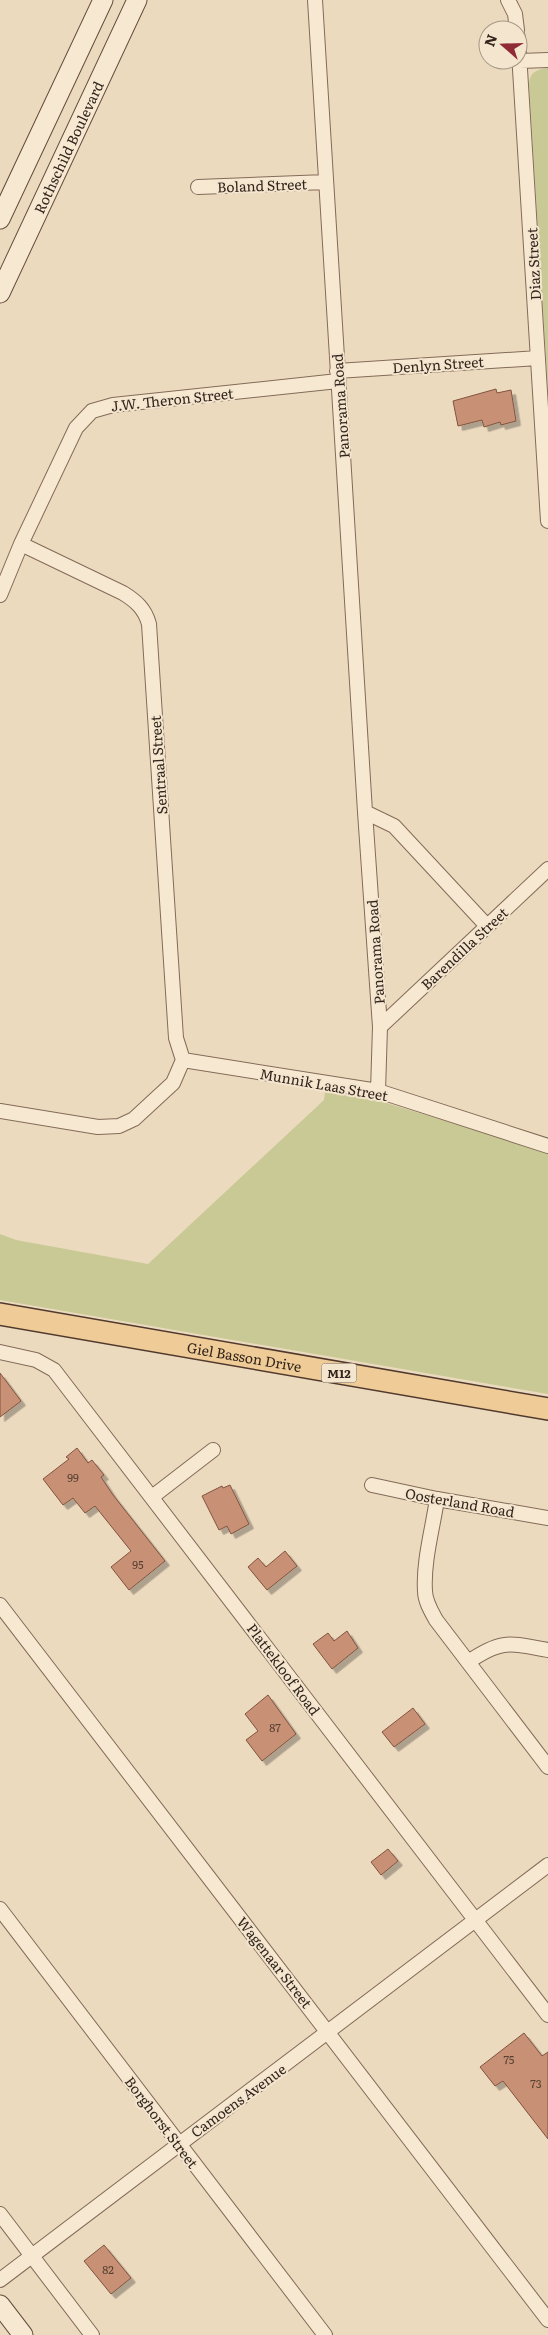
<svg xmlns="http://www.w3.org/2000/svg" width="548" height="2335" font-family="Literata,serif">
  <defs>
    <filter id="shadow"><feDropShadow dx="4.5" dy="4.5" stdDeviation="0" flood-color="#0004"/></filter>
  </defs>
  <rect width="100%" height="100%" fill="#ecdabf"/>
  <!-- green -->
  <path fill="#c8c994" d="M548 68V389L529 85C529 73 536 69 548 68Z
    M325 1092 383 1102 548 1152V1394L0 1300V1234L16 1240 148 1264 324 1100Z"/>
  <!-- building -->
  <path fill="#c89176" stroke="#81533f" filter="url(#shadow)" d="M496 389 497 393 511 390 516 421 501 425 500 422 484 427 482 420 458 426 453 401Z
    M0 1373 21 1401 0 1417Z
    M77 1448 88 1463 92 1460 104 1475 101 1477 113 1495 165 1561 129 1590 111 1567 131 1551 95 1506 85 1513 73 1498 63 1505 43 1479 69 1459 66 1457Z
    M230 1485 249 1524 231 1534 227 1526 219 1530 202 1496 222 1486 223 1488Z
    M285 1551 297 1566 267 1590 248 1567 258 1558 266 1567Z
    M347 1631 358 1648 332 1669 313 1644 328 1633 334 1641Z
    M268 1695 296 1734 262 1761 246 1740 258 1731 245 1714Z
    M413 1708 425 1724 394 1747 382 1732Z
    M388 1849 398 1861 381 1875 371 1862Z
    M524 2033 542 2056 548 2052V2139L503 2081 495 2086 480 2067Z
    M104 2245 131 2278 111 2294 84 2261Z"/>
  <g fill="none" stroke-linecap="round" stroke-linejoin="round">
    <!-- street casing -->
    <g stroke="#836b58" stroke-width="16">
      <path id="street" d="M315 0 365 812 380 1027 378 1091
        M508 0 515 14 517 30
        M518 37 548 521
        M520 61 548 60
        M198 187 326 182
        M337 371 538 358
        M21 544 123 593C136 601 145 609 149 624L176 1038 183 1060
        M0 595 21 544 76 428 92 411 113 405 338 381
        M365 812 394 826 487 926
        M380 1027 548 869
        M183 1060 378 1091 548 1146
        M0 1111 98 1127 119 1126 134 1119 173 1083 183 1060
        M0 1352 36 1360 54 1370 548 2015
        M372 1485 437 1499 548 1518
        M152 1497 213 1450
        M437 1499C433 1527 423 1562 425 1591 425 1601 431 1611 436 1620L548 1767
        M0 1605 548 2320
        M468 1662C502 1639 509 1643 548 1650
        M0 1909 325 2335
        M0 2214 92 2335
        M0 2280 548 1865"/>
    </g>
    <!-- secondary casing -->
    <g stroke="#654c3c" stroke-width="21">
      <g id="secondary">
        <path d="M0 219 103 0"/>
        <path id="s1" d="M0 293 137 0"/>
        <path d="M0 2305 23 2335"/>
      </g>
    </g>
    <!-- primary casing -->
    <g stroke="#513a2d" stroke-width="24">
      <g id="primary">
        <path id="s2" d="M0 1314 548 1409"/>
      </g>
    </g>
    <!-- street -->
    <use href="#street" stroke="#f7e8d2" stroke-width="14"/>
    <!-- secondary -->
    <use href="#secondary" stroke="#f7e8d2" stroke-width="19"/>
    <!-- primary -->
    <use href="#primary" stroke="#eecb97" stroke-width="21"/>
  </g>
  <g text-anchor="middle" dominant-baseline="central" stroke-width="4" stroke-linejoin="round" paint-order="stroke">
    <!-- number labels -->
    <g font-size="11" fill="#584032">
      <text x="73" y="1477">99</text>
      <text x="138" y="1564">95</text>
      <text x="275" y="1727">87</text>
      <text x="509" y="2059">75</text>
      <text x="536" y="2083">73</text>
      <text x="108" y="2269">82</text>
    </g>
    <!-- shield labels -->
    <rect fill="#f3e5ce" stroke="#6d5f51" stroke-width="1" x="321.5" y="1363.5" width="35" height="19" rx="4"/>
    <g font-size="12" font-weight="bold" fill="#33251c">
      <text x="339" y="1373">M12</text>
    </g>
    <!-- street labels -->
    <g font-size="14" fill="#33251c" stroke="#f3e5ce">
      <text stroke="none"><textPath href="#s1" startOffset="161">Rothschild Boulevard</textPath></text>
      <text transform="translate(262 185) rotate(-2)">Boland Street</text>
      <text transform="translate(533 264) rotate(-93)">Diaz Street</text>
      <text transform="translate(438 364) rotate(-4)">Denlyn Street</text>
      <text transform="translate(172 399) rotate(-6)">J.W. Theron Street</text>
      <text transform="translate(340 406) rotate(-94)">Panorama Road</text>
      <text transform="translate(158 765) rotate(-94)">Sentraal Street</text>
      <text transform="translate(464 948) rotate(-43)">Barendilla Street</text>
      <text transform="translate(375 952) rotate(-94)">Panorama Road</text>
      <text transform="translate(324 1084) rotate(10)">Munnik Laas Street</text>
      <text stroke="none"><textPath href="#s2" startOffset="248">Giel Basson Drive</textPath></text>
      <text transform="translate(460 1502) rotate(10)">Oosterland Road</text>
      <text transform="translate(284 1669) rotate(53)">Plattekloof Road</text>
      <text transform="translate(275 1962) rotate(52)">Wagenaar Street</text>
      <text transform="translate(238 2100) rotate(-36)">Camoens Avenue</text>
      <text transform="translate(162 2122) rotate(53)">Borghorst Street</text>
    </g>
  </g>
  <!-- north arrow -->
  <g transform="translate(503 45) rotate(290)"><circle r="24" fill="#f3e5ce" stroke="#a69887"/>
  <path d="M0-4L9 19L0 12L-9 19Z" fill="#902b35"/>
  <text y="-8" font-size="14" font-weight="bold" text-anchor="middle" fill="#33251c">N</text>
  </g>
</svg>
